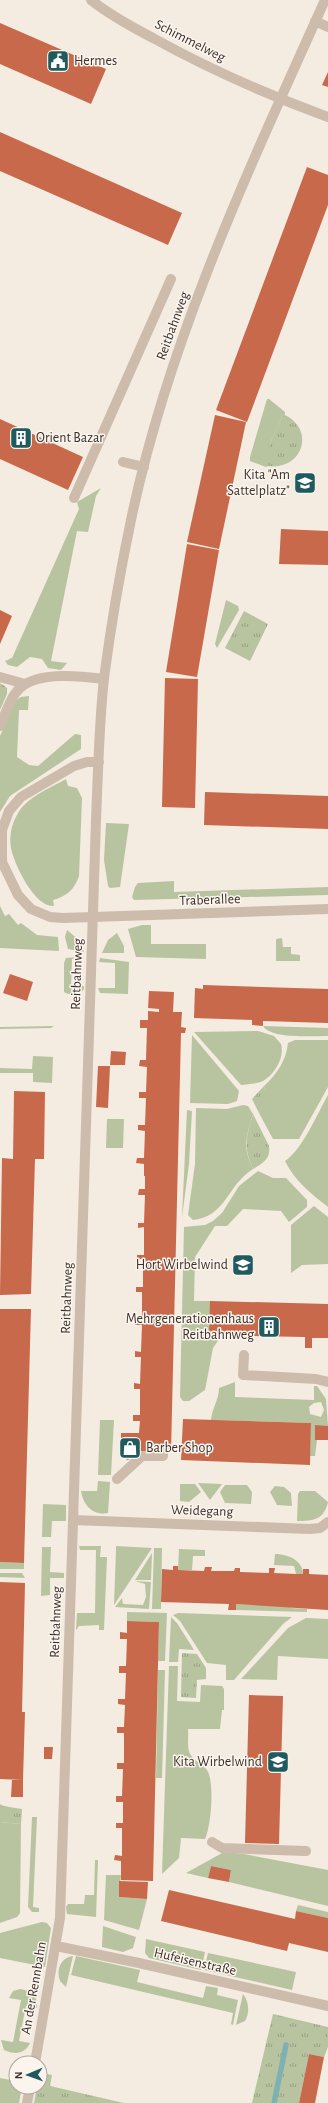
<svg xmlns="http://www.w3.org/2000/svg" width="328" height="2103" font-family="'Alegreya Sans',sans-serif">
  <defs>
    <pattern id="forest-firs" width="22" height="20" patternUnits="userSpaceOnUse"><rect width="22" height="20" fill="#b8c4a0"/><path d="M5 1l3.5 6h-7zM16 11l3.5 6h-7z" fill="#97a083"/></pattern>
    <pattern id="park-tufts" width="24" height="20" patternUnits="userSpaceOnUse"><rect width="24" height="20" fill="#b8c4a0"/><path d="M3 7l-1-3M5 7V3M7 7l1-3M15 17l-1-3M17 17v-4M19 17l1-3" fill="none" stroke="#97a083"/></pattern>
  </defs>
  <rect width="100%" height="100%" fill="#f4ebe1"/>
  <!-- green -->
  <path fill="#b8c4a0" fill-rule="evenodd" d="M267 399H269L285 412V415L282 417 271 441 268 466 266 467 250 461V457Z
    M101 488 96 496 88 532 77 531 51 661 67 663 61 670 48 668 42 659 30 657 17 667 8 665 5 661 12 658 79 509 77 502Z
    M226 600 238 606 239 610 217 648 215 644Z
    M29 696 28 710H19L17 757 29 765 38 766 75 734 81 735V749L10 796 0 812V736L15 701 21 697Z
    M66 779 68 786 77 788 82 798 79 876C74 890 67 896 53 900L54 906C35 908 14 864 11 848 9 837 11 825 17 815 25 798 50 788 66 779Z
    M106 823 129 824 120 887 110 888 108 886 104 860Z
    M174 881V892L328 887V895L134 900 132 897 135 887 138 883Z
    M0 906 5 916 9 914 18 925 21 923 37 935 58 937 59 951 0 948Z
    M142 925H151V944H206V959L136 957 128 929Z
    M67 930 80 941 84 952 68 949 65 937Z
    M117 933 124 946V953H102L108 940Z
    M282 938 283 947H291V954L300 955V961H276V939Z
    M79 957 72 959 71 986H84V989C80 995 70 996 64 992V963L66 958Z
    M100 958 129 962 128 994 100 993 98 988H115V963L99 962Z
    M54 1026 51 1028 0 1029V1027Z
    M263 1026 328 1028V1036C311 1036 271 1039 263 1026Z
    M258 1031 274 1036 281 1044C285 1057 275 1074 263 1081 257 1084 247 1084 241 1085L194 1032Z
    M192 1035 239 1091 237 1101 228 1104 190 1103Z
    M295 1040H328V1087L299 1139H273L259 1113C265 1105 266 1096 264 1086 277 1074 286 1061 288 1043Z
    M33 1056 53 1057 52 1083 33 1082V1073H0V1068L32 1069Z
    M328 1095V1207C310 1193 295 1181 285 1161 303 1149 317 1114 328 1095Z
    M243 1105 248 1106 253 1114C246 1139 242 1145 253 1169 227 1185 226 1217 193 1220L188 1215 195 1164 196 1108 227 1109Z
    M187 1110 192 1111 189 1164 182 1217Z
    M107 1119H124L123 1148H106Z
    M258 1171 273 1178H286L307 1200V1207L289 1222 281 1211 243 1209 227 1226H215L195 1257 194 1301H210L222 1335 213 1348 205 1390 189 1401H183L180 1397 184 1227 205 1225 213 1221 222 1213 239 1186Z
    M314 1206 328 1217V1264L302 1265 291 1273V1225Z
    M235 1382V1397L314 1400V1386H317L326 1399 328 1426H315V1439L317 1440 315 1456H310L311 1423 211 1420C212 1408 219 1400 219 1388ZM321 1402 324 1410 321 1417 310 1414 309 1407 314 1403Z
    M100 1420H114L111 1475H98Z
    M98 1481 110 1482 108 1513C93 1516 83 1505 81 1491H97Z
    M198 1483 222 1484 210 1500Z
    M180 1484H195L201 1492 189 1502 180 1501Z
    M225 1485H247L252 1492 251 1504 225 1503 220 1492Z
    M275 1486 284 1487 291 1493 292 1506 277 1505 270 1492Z
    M300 1491H315L328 1502C324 1520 313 1521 297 1521L298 1494Z
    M43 1504 66 1505V1521H52L51 1537H42Z
    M79 1546H101L100 1557H107L104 1630H99V1625L79 1626 76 1630 77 1613H95L96 1550H80Z
    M116 1546 152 1548 114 1605 116 1550Z
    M42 1547H51L50 1572 64 1573V1578H50V1595L41 1596Z
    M154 1548H162L161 1609H152Z
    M179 1549 205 1550V1556H193L192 1570H178Z
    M152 1553 151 1580H135Z
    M275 1554C287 1554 303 1560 303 1574H296L294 1566 274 1565Z
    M0 1562 24 1563V1569H0Z
    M0 1573H22L25 1578 0 1577Z
    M135 1581 151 1582 149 1609 115 1607 122 1598 123 1604 143 1605 146 1597 145 1584Z
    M236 1604 290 1606 291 1608 307 1609V1612L236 1610Z
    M127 1612 167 1613 165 1661H158L159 1622 127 1621Z
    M178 1613 292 1617 283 1624 234 1680H226V1665L207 1663 180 1621 173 1615Z
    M171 1617 177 1623 194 1650 179 1649 178 1662H169Z
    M306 1618 328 1619V1659L278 1656 277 1680 241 1679 288 1628Z
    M169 1666H178L177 1701 200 1702 201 1685 222 1686 224 1689V1710H222L220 1729H188C189 1741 185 1752 195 1760 199 1763 204 1766 207 1770 215 1782 211 1827 205 1839L181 1838 179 1858 162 1874Z
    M158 1670H165L162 1778H156Z
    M32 1817H37L33 1907 39 1908V1912H32L28 1907Z
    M0 1822 21 1824 20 1913 17 1917 0 1923Z
    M224 1852 244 1854 328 1870V1906L229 1882 231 1870 211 1866 208 1878 186 1873Z
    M95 1860H98L96 1917 67 1914 66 1907 68 1904H84L85 1895H94Z
    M106 1875H121L119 1897 147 1899 139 1930 104 1920Z
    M298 1905 328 1912V1918L296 1911Z
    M42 1922 47 1923 51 1928 45 1967 0 1958V1933Z
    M103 1926 136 1937 133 1948 123 1952 102 1947Z
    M146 1939 205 1952 201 1970 149 1958 145 1953Z
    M208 1953 296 1972 292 1990 204 1970Z
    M73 1956 66 1987 60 1981C56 1970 60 1958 73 1956Z
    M76 1956 140 1970 137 1982 203 1998 206 1986 218 1988 217 1995 238 2000 233 2025 231 2024 233 2013 71 1975Z
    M20 1989C31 1991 38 1995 37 2008L26 2006 19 2041 30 2043C25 2054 15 2055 4 2050L1 2040 13 2042 21 2000 9 1998 13 1991Z
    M243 1994C249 2001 250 2013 245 2021L236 2025Z
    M0 2078 16 2081V2087H22L19 2103H0Z"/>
  <!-- forest -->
  <path fill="url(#forest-firs)" d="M0 683 7 688V694L0 710Z"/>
  <!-- park -->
  <path fill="url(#park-tufts)" d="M285 415C316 430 302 471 268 466 265 449 275 432 282 417Z
    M244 611 268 624 250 661 225 648Z
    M264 1086C267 1097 266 1104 259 1113L252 1099Z
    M253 1114 269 1146C271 1159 263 1163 253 1169 243 1146 246 1138 253 1114Z
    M182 1653 197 1654 206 1668V1679L197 1680 196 1698 181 1697Z
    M0 1804 3 1806 22 1809 21 1824 0 1822Z
    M273 2014 328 2027V2047L324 2057 309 2054 299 2103H252Z
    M47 2074 52 2075 50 2086 124 2103H34L37 2087H40V2078Z"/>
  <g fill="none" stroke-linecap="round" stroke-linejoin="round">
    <!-- stream -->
    <path stroke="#7fb0b2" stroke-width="5.5" d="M274 2103 286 2045"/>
  </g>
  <!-- building -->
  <path fill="#c8694b" d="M0 23 106 69 91 104 0 64Z
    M328 72V87L322 85Z
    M0 132 182 213 168 245 0 171Z
    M307 167 328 175V205L247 422 216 410Z
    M215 415 246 422 219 549 187 542Z
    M0 419 83 457 68 490 0 459Z
    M281 529 328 531V565L279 564Z
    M187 544 219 550 197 677 166 672Z
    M0 610 12 616 0 644Z
    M165 678 198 679 195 808 162 807Z
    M205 792 328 796V829L204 825Z
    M10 974 33 982 27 1001 3 993Z
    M203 985 328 989V1023L263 1021V1026L252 1025V1020L194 1018 195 988 203 989Z
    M149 991 174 992 173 1012H182L181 1027 186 1028 185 1033H181L171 1452 135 1451 130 1459 127 1460 121 1452V1433H139L140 1421H133V1415H140V1389H134V1383L140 1384 141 1357H135V1351L141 1352 142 1325H135V1320H142V1292H136V1287H143V1259H137V1255H144V1227L138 1228V1223H144L145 1195H138L139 1189H145V1176H144V1164L136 1163 137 1158H144L145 1131 138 1130V1125H145L146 1098H139V1092H146L147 1067 139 1066 140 1060H146L147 1028H140V1020H148V1011L159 1012V1009L148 1008Z
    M111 1051 126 1052 125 1065H110Z
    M98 1066H110L108 1108 96 1107Z
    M14 1091 45 1092 44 1159H35L31 1294 0 1295 2 1158 13 1159Z
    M210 1301 328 1304V1338H312V1348H305V1337L209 1335Z
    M0 1309H31L24 1563 0 1562Z
    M183 1419 311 1423 310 1465 181 1460Z
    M315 1425 328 1426V1440H315Z
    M173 1566H178V1570L204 1571 205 1567H212L211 1571H234L235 1568H240V1572L269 1573V1568H275L274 1573 296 1574H303V1569H309V1574L328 1575V1610L236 1604V1610H228L229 1604 161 1602 162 1569 173 1570Z
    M0 1582 25 1583 22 1712H25L23 1780 0 1779Z
    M127 1621 159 1622 153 1881 121 1880V1861L114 1860 115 1855 122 1856V1828H116V1823H123V1802H116V1796H122L123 1769H117V1763H124V1733H117V1727H124L125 1705 118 1704V1699H125L126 1673H119V1666H126L127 1639H120V1632L127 1633Z
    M249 1695 283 1696 279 1844 245 1843Z
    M44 1747H53L52 1759H44Z
    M12 1780H23V1797H11Z
    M211 1866 231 1870 229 1882 208 1878Z
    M119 1881 148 1882 147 1899 119 1897Z
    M169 1890 295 1919 296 1911 328 1918V1952L289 1943 287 1951 161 1921Z
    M309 2054 324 2057 315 2103H299Z"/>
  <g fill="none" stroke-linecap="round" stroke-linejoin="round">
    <!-- minor -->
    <path stroke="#cdbbac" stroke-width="10" d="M91 0C110 15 132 27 153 38 209 69 268 95 328 117
      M315 21 328 27
      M123 462 144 467
      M74 498 171 279
      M0 677 25 684
      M0 726C6 713 10 697 20 688 39 671 81 676 104 679
      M99 762H87L74 766 21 797 9 811 2 830V862L18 895 31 909 50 917 63 918 328 909
      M244 1355 243 1375 316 1379 328 1382
      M117 1479 142 1456H163V1452
      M73 1520 310 1529 320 1528 328 1522
      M212 1842 222 1848 306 1851
      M56 1946 139 1963 328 2006
      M35 2063 60 1918 96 820C98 773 99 725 104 678 111 625 120 572 131 520 169 338 249 169 325 0
      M27 2103 30 2087"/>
  </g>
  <!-- icons -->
  <defs>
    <g id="civic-square" transform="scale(1.15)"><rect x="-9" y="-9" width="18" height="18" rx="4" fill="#1f5a5e" stroke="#fbf5ee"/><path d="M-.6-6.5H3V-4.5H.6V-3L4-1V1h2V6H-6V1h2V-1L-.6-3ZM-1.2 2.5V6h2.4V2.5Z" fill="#fff"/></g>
    <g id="building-square" transform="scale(1.15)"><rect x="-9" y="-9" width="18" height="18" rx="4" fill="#1f5a5e" stroke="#fbf5ee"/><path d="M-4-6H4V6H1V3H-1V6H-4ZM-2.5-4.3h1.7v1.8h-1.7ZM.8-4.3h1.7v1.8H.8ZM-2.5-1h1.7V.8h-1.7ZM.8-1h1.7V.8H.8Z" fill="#fff"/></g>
    <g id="school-square" transform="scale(1.15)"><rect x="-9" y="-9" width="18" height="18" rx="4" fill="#1f5a5e" stroke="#fbf5ee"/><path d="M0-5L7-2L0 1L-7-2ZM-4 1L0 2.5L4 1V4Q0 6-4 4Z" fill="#fff"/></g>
    <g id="shop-square" transform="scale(1.15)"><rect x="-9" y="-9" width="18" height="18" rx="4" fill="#1f5a5e" stroke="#fbf5ee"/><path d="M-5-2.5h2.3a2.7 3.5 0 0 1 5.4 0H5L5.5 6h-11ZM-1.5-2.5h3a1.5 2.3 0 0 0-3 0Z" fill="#fff"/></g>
  </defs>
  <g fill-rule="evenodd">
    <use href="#civic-square" x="58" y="61"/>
    <use href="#building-square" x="21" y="438"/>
    <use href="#school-square" x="305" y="483"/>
    <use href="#school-square" x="243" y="1265"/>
    <use href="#building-square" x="269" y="1327"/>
    <use href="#shop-square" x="130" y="1448"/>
    <use href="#school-square" x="278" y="1762"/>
  </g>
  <g text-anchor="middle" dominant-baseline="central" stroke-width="3" stroke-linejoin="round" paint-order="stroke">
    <!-- street labels -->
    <g font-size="14" fill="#3b302b" stroke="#fbf5ee">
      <text transform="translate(190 41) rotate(27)">Schimmelweg</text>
      <text transform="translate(173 326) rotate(-70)">Reitbahnweg</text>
      <text transform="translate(210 900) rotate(-2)">Traberallee</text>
      <text transform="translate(77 974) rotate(-88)">Reitbahnweg</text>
      <text transform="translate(67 1298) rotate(-88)">Reitbahnweg</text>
      <text transform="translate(202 1511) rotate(2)">Weidegang</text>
      <text transform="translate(56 1622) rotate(-88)">Reitbahnweg</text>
      <text transform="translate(195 1962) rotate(13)">Hufeisenstraße</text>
      <text transform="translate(34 1988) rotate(-80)">An der Rennbahn</text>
    </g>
    <!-- poi labels -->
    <g font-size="14" fill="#3b302b" stroke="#fbf5ee" text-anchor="end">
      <text x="74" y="61" text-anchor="start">Hermes</text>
      <text x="36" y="438" text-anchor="start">Orient Bazar</text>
      <text x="290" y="475">Kita "Am<tspan x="290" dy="16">Sattelplatz"</tspan></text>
      <text x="228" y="1265">Hort Wirbelwind</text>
      <text x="254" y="1319">Mehrgenerationenhaus<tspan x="254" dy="16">Reitbahnweg</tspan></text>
      <text x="146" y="1448" text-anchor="start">Barber Shop</text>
      <text x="262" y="1762">Kita Wirbelwind</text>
    </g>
  </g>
  <!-- north arrow -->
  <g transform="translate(28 2075) rotate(268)"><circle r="19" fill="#fbf5ee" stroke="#aea6a0"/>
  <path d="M0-3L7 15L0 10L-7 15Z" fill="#1f5a5e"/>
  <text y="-6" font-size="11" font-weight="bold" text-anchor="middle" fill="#3b302b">N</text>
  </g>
</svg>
